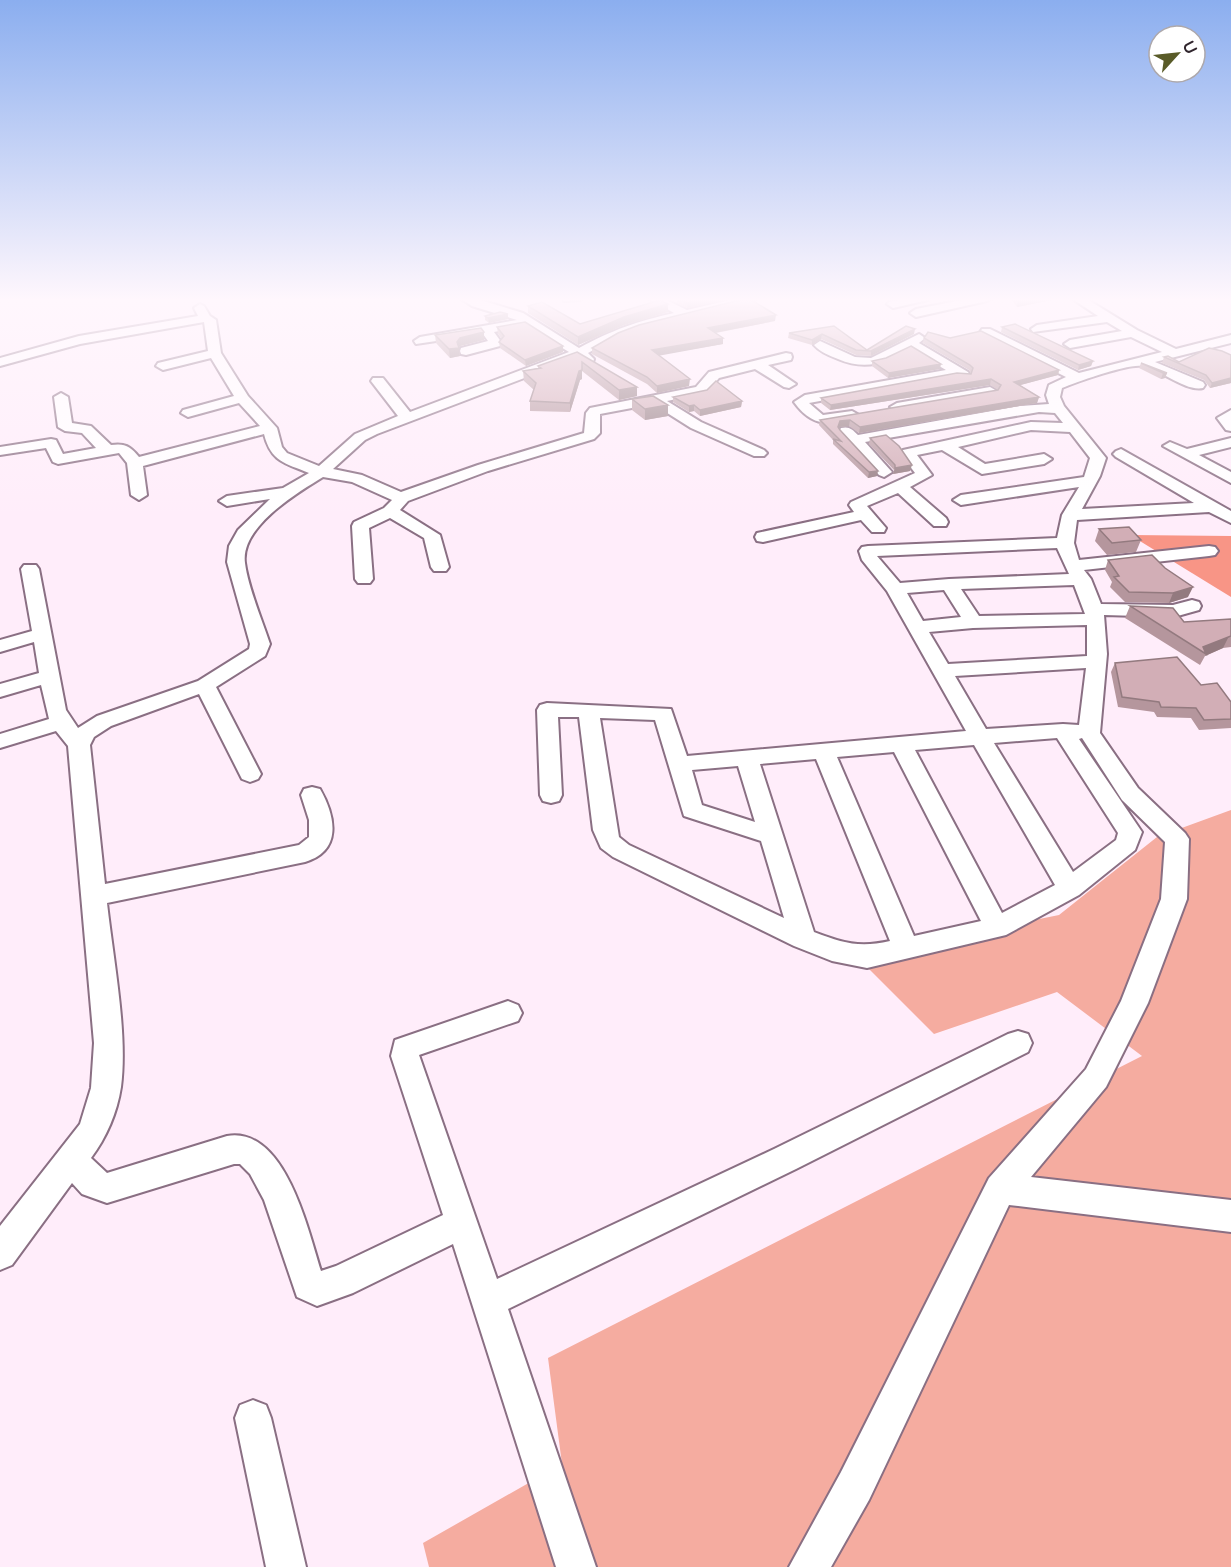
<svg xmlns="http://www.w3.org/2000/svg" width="1231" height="1567" font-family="'Varela Round',sans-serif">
  <rect width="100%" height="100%" fill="#ffedfa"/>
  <!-- green -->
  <path fill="#f5aca0" d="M1231 810V1567H429L423 1543 562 1464 548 1358 1142 1056 1057 992 934 1034 856 956 1059 915 1157 837Z"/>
  <!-- forest -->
  <path fill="#f89586" d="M1130 535 1231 536V597Z"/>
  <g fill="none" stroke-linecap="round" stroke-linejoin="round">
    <!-- minor casing -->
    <g stroke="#8a6f83" stroke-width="4">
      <path id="minor" d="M460 298H474L523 313 579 348C612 330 638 321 674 313L648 298H662L687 310 738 298H757L755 300 638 329 617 337 588 353 594 359 593 362 588 363 577 358 377 434 365 440 333 469 362 475 401 492 478 465 584 433 586 413 590 408 696 387 709 372 786 353 791 354 792 357 791 360 768 365 796 384 789 388 784 387 755 369 719 378 706 393 667 401 701 422 764 450 767 453 764 456H754L691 428 653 404 600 414V433L594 439 488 471 408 501 400 510 440 535 449 567 446 571H434L431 567 424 538 390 518 369 528 373 579 370 583H358L355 579 352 526 354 522 384 508 392 500 352 482 323 477C297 493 240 527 245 563 248 587 262 620 270 644L265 656 216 687 261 774 258 779 250 782 242 779 199 694 111 726 94 737 90 745 105 884 299 845 309 837V820L301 795 304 789 312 787 320 789C336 817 342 851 305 862L107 903C113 958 128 1033 121 1087 117 1113 106 1138 91 1158L107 1173 227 1136C285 1126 308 1230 321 1271L336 1266 443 1215 391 1056 395 1040 508 1001 518 1005 522 1013 518 1021 419 1055 497 1279 774 1149 1008 1034 1018 1031 1028 1034 1032 1043 1028 1052 796 1169 508 1309 596 1567H556L453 1244 353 1293 317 1306 297 1297 264 1200 250 1174 240 1164H234L107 1203 82 1194 72 1183 12 1265 0 1270V1226L80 1124 91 1088 94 1043 68 746 56 731 0 748V734L49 719 41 685 0 697V684L39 673 34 642 0 652V640L32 631 21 569 24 565H36L39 569 66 710 78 728 97 716 198 681 249 649 250 644 227 562 229 546 238 530 270 499 227 506 219 501 227 496 283 488 309 473C285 463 271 462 264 434L143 466 147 495 139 500 131 495 127 463 119 453 58 464 53 462 46 448 0 455V447L51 439 56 440 63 454 96 448 82 433 65 431 58 427 54 397 61 393 68 397 72 423 91 426 111 445C125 443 130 446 139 457L260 426 239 403 188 417 181 413 183 410 234 396 211 358 163 370 156 366 158 363 208 351 204 322 80 344 0 366V358L79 336 198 316 194 308 200 304 204 306 210 316 216 320 221 353 248 396 277 428 282 447 287 453 319 466 355 434 398 416 371 381 373 378H383L410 412 569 352 526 326 494 332 502 343 500 346 466 355 461 354 460 351 461 348 488 341 483 334 416 344 414 341 420 337 517 320 472 306Z
        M563 298H582L580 300 564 301Z
        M907 298H930L928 300 893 308 887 304 889 302Z
        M972 298H993L987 301 916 317 910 313 916 309Z
        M1071 298H1085L1137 330 1176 349 1231 335V343L1155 362 1203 382 1205 385 1203 388C1186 392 1160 369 1142 366 1130 363 1076 382 1062 388L1060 397 1064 406 1106 458 1100 476 1082 509 1194 503 1116 457 1113 454 1116 451 1121 449 1231 511V523L1209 512 1077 520 1074 543 1079 560 1209 546 1215 547 1218 551 1215 555 1209 556 1084 570 1091 579 1101 604 1173 605 1192 600 1199 602 1201 606 1199 610 1174 617 1104 615 1107 654 1100 733 1138 788 1185 833 1189 839 1187 899 1148 1003 1106 1087 1031 1177 1231 1200V1232L1009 1205 869 1500 831 1567H789L841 1472 989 1178 1086 1069 1121 1001 1161 899 1165 842 1122 800 1082 738 1079 739 1142 832 1135 850 1079 895 1006 935 867 968 832 961 794 946 613 857 601 848 593 830 579 717H558L562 795 559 801 551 803 543 801 540 795 537 710 540 705 547 703 671 709 687 756 966 731 887 591 862 560 859 551 862 547 868 546 1057 538 1062 515 1079 487 961 505 953 500 961 495 1084 477 1090 458 1070 432 1031 430 958 447 985 464 1044 454 1052 459 1044 464 982 474 942 450 917 455 932 475 910 487 946 518 948 522 946 526H934L898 493 867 506 886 528 884 532H872L861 520 763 542 757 541 755 537 757 533 854 512 849 505 851 502 915 473 900 453 903 450 1031 422 1063 423 1055 413 1039 412 865 442 892 472 884 477 879 475 841 434 839 431 841 428C849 426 852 429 858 435L1020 406 1049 404 1046 395 1049 385 1066 377 982 335 980 332 982 329H990L1079 373 1162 352 1131 337 1070 348 1064 344 1070 340 1122 331 1107 322 1033 332 1031 329 1037 325 1098 316ZM1057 548 1069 574 949 579 900 583 877 556ZM1074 585 1085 614 979 616 961 589ZM944 590 961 617 923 621 907 593ZM1087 625V656L948 664 929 632 973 628ZM1086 668 1079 725 1063 724 986 729 955 676ZM600 718 655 720 684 816 761 841 784 918 629 845 619 837ZM1057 738 1118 833 1116 840 1073 872 994 743ZM974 745 1055 885 1002 913 915 750ZM894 752 981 921 914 936 837 757ZM816 759 890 941C859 948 843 943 814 932L760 764ZM738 766 755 822 702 805 692 770Z
        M919 334 925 338 919 343 968 372 970 375 968 378 956 376 809 403 823 415 852 411 859 415 857 418C829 425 813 428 794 402L805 395 946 370 910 349C886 363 866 371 838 359 830 356 820 352 814 345L820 341 855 357 871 358Z
        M990 387 997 391 995 394 897 411 890 407 897 403Z
        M1231 410V431L1226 430 1217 418Z
        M1231 438V447L1199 455 1231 472V483L1163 446 1170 442 1187 449Z
        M253 1400 266 1405 271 1418 306 1567H266L235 1418 240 1405Z"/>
    </g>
    <!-- minor -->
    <use href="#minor" fill="#fff" fill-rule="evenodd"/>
  </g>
  <!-- wall -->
  <path fill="#b5969d" d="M677 298H729L687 308 677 303Z
    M1010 298H1062L1017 307Z
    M528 306 580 324 668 312 624 325 578 345 528 313Z
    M508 314V319L489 323 485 320V316Z
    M775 321 716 333 723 344 658 355 689 386 657 393 647 384 592 354V348Z
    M834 326 867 350 914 334 871 356 856 355 821 339 812 345 788 338 789 333Z
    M497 327 563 346V352L526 366 500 348 499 342 502 339 498 334Z
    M1002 327 1093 361 1091 366 1078 370 1001 332Z
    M435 335 484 340 460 346 459 348 460 356 450 358 436 343Z
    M924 338 1059 370 1058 375 1020 385 1039 397 1037 403 859 433 849 426 839 427V428L877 476 868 478 833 444V440L819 425 820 420 998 390 990 385 830 410 821 403V398L971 374 969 370 923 343Z
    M577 352 637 396 619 400 582 371V379L580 380 570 412 530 411V401L534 390 524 381 523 371 538 368V366Z
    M1231 355V383L1210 388 1204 380 1162 363 1164 357 1179 362Z
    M872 361 940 369 888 378 872 366Z
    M1141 363 1167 373 1165 378 1161 379 1139 368Z
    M673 397 742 401 741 407 700 416 694 411 689 412 673 402Z
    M632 399 668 416 645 420 632 410Z
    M870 438 910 471 893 474 894 470 869 444Z
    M1099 529 1141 540 1136 552 1107 555 1095 541Z
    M1108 560 1188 597 1169 603 1125 602 1110 587 1112 582 1105 570Z
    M1130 606 1184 622 1231 619V647L1223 648 1205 656 1200 665 1125 618Z
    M1115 663 1201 685 1231 702V728L1199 730 1191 718 1157 717 1154 712 1118 707 1111 672Z"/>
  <!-- shaded-wall -->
  <path fill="#937a7f" d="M709 298H729L687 308V303Z
    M1039 298H1062L1017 307 1018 302Z
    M668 304V312L624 325 578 345V337L624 317Z
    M508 314V319L489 323 488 318Z
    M776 315 775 321 708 334V328Z
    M915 329 914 334 871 356V351Z
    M484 332V340L460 346 459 348 460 356 450 358 449 349 460 338Z
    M822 334 821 339 812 345V340Z
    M723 338V344L652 357V350Z
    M563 346V352L526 366 525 360Z
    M1093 361 1091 366 1078 370 1079 365Z
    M582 362V379L580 380 570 412V403Z
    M941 364 940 369 888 378 889 373Z
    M1059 370 1058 375 1013 387 1014 382Z
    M1163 373H1167L1165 378 1161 379Z
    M1231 378V383L1210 388 1212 383Z
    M690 379 689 386 657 393V386Z
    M991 379 990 385 830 410 831 405Z
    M637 387V396L619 400V390Z
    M1039 397 1037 403 859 433 860 427Z
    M742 401 741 407 700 416V410Z
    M668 405V416L645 420V409Z
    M694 405V411L689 412V406Z
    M850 420 849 426 839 427 837 432 840 421Z
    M912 465 910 471 893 474 895 468Z
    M878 471 877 476 868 478 869 472Z
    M1193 587 1188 597 1169 603 1173 593Z
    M1229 636 1223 648 1205 656 1206 654 1203 647Z"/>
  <!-- building -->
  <path fill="#d2aeb6" stroke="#937a7f" stroke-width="1.5" d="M677 298H709L687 303Z
    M748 298 776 315 708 328 723 338 652 350 690 379 657 386 647 377 592 348 618 333 639 325Z
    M1015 298H1039L1018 302Z
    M660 300 668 304 624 317 578 337 528 306 542 302 580 324Z
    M500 312 508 314 488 318 485 316Z
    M525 322 563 346 525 360 499 342 504 336 497 327Z
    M1015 324 1093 361 1079 365 1002 327Z
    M834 326 867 350 906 326 915 329 871 351 856 350 822 334 812 340 789 333Z
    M481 328 484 332 460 338 457 342 459 348 449 349 435 335Z
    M981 331 1059 370 1014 382 1039 397 860 427 850 420 840 421 838 427 840 430 878 471 869 472 833 439 841 441 820 420 998 390 1001 385 991 379 831 405 821 398 957 373 971 374 973 368 970 365 924 338 928 332 950 338Z
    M911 346 941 364 889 373 872 361 886 358Z
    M1209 348 1222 351 1231 355V378L1212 383 1206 375 1164 357 1168 356 1179 362Z
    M577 352 637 387 619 390 582 362V370L579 371 570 403 530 401 536 383 523 371 541 368 538 366Z
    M1141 363 1167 373H1163Z
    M716 381 742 401 700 410 694 405 689 406 673 397 707 390Z
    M653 396 668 405 645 409 632 399Z
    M886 435 899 446 912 465 895 468V465L870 438Z
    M1129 527 1141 540 1112 543 1099 529Z
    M1152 555 1165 568 1193 587 1173 593 1129 592 1114 577 1119 576 1108 560Z
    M1130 606 1173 608 1184 622 1231 619V636L1203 647 1206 654Z
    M1177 657 1201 685 1217 683 1231 702V719L1204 720 1196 708 1161 707 1159 702 1122 697 1115 663Z"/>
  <!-- sky -->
  <linearGradient id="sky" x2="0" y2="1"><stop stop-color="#8baeef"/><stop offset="0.58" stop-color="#fff7fd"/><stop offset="1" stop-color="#fff7fd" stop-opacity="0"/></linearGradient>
  <rect width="1231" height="517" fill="url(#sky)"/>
  <!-- north arrow -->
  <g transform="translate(1177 54) rotate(63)"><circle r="28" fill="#ffffff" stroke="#ada8ab" stroke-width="1.5"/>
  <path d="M0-4.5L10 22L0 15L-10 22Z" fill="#595b28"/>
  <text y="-9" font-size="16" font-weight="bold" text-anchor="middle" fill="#31262e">U</text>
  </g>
</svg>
